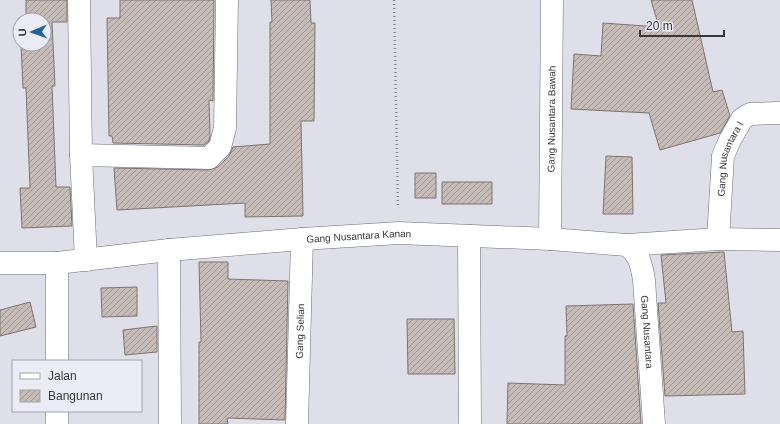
<svg xmlns="http://www.w3.org/2000/svg" width="780" height="424" font-family="Helvetica,sans-serif">
  <defs>
    <pattern id="building-hatch" width="6" height="6" patternUnits="userSpaceOnUse"><rect width="6" height="6" fill="#c5bbb7"/><path d="M-1 1l2-2M0 6l6-6M5 7l2-2" fill="none" stroke="#a19996"/></pattern>
  </defs>
  <rect width="100%" height="100%" fill="#dfdfe9"/>
  <!-- building -->
  <path fill="url(#building-hatch)" stroke="#7d7470" d="M26 0H67V22H52L55 86H52L56 187H70L72 226 22 228 20 188H30L26 88H23L21 44H44V20H26Z
    M120 0H214L213 101 209 100 210 136 209 141 204 145 113 143 112 136H109L107 18H120Z
    M271 0H310L311 23H315L314 121H301L303 216 245 217V203L117 210 114 168 209 170 218 167 229 156 233 147 270 144V22H272Z
    M651 0H692L713 92 722 90 730 116 720 133 660 150 649 113 571 109 574 54 601 56 603 23 659 27Z
    M606 156 632 157 633 214H603Z
    M415 173H436V198H415Z
    M442 182H492V204H442Z
    M724 252 732 332 743 331 745 394 665 396 658 303H666L661 255Z
    M199 262H228V279L288 281 285 420 227 418 228 424H199V342H201Z
    M137 287V316L102 317 101 288Z
    M30 302 36 327 0 336V310Z
    M633 304 641 424H507L508 383 565 385V336H567L566 306Z
    M407 319H454L455 374H408Z
    M157 326V352L125 355 123 330Z"/>
  <g fill="none" stroke-linecap="round" stroke-linejoin="round">
    <!-- street casing -->
    <g stroke="#6d6e76" stroke-width="23">
      <g id="street">
        <path d="M79 0 81 155 86 260"/>
        <path d="M81 155 209 158 220 147 225 128 227 0"/>
        <path d="M469 236 470 424"/>
        <path id="s1" d="M550 239 552 0"/>
        <path id="s2" d="M718 239 723 156 730 140 742 119 750 114 780 113"/>
        <path id="s3" d="M627 245C640 256 641 263 644 280L654 424"/>
        <path d="M169 250 170 424"/>
        <path id="s4" d="M0 263H57L169 250 302 239 399 233 550 239 627 245 718 239 780 240"/>
        <path d="M57 263V361"/>
        <path d="M57 411V424"/>
        <path id="s5" d="M297 424 302 239"/>
      </g>
    </g>
    <!-- path -->
    <path stroke="#88888e" stroke-width="2.5" stroke-dasharray="1 3" stroke-linecap="butt" d="M394 0 398 207"/>
    <!-- street -->
    <use href="#street" stroke="#fff" stroke-width="22"/>
  </g>
  <g text-anchor="middle" dominant-baseline="central" stroke-width="3" stroke-linejoin="round" paint-order="stroke">
    <!-- street labels -->
    <g font-size="10" fill="#37383b" stroke="#ececf6">
      <text stroke="none"><textPath href="#s1" startOffset="120">Gang Nusantara Bawah</textPath></text>
      <text stroke="none"><textPath href="#s2" startOffset="82">Gang Nusantara I</textPath></text>
      <text stroke="none"><textPath href="#s4" startOffset="360">Gang Nusantara Kanan</textPath></text>
      <text stroke="none"><textPath href="#s3" startOffset="92">Gang Nusantara</textPath></text>
      <text stroke="none"><textPath href="#s5" startOffset="93">Gang Selian</textPath></text>
    </g>
  </g>
  <!-- legend -->
  <rect x="12" y="360" width="130" height="52" fill="#ececf6" stroke="#a4a4ab"/>
  <rect x="20" y="373" width="20" height="6" fill="#ffffff" stroke="#a4a4ab"/>
  <text x="48" y="380" font-size="12" fill="#37383b">Jalan</text>
  <rect x="20" y="390" width="20" height="12" fill="url(#building-hatch)" stroke="#a4a4ab"/>
  <text x="48" y="400" font-size="12" fill="#37383b">Bangunan</text>
  <!-- north arrow -->
  <g transform="translate(32 32) rotate(268)"><circle r="19" fill="#ececf6" stroke="#a4a4ab"/>
  <path d="M0-3L7 15L0 10L-7 15Z" fill="#20669a"/>
  <text y="-6" font-size="11" font-weight="bold" text-anchor="middle" fill="#37383b">U</text>
  </g>
  <!-- scale -->
  <path d="M640 30v6h84v-6" fill="none" stroke="#37383b" stroke-width="2"/>
  <text x="646" y="30" font-size="12" fill="#37383b" stroke="#ececf6" stroke-width="3" paint-order="stroke">20 m</text>
</svg>
